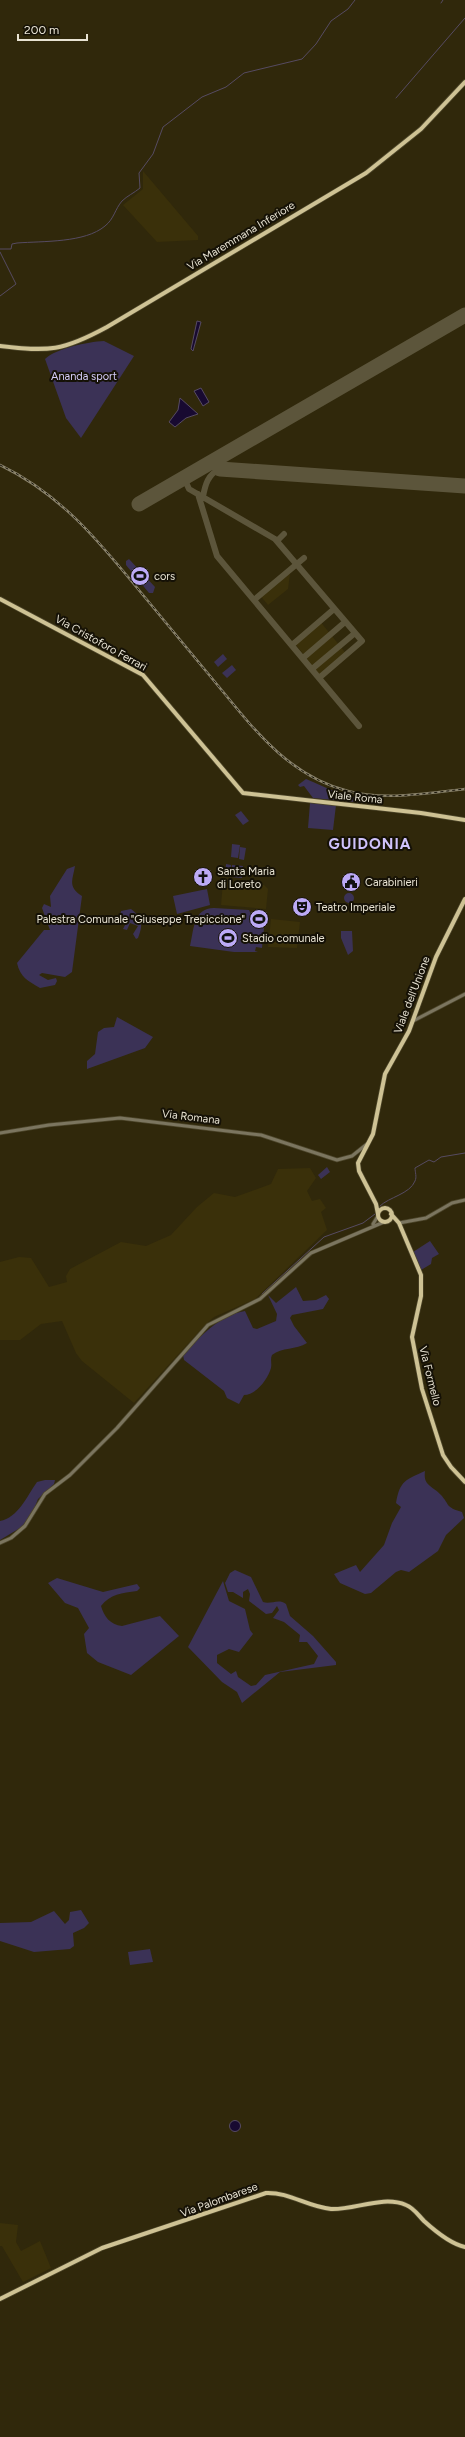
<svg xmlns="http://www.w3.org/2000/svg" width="465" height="2437" font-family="Figtree,sans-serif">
  <rect width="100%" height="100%" fill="#30280b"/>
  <!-- built -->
  <path fill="#3a300a" d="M143 171 198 236V240L157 242 123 205 143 189Z
    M287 571 290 574 288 589 268 605 259 594Z
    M319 620 348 656 322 678 293 641Z
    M223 882 264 885 268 889 266 909 221 905Z
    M271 919 300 922 297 948 268 947Z
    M310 1168 316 1178 307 1191 312 1201 320 1199 326 1208 321 1212 327 1230 255 1299 214 1317 205 1325 134 1403 82 1361 76 1353 62 1321 41 1324 20 1340H0V1262L19 1257 31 1258 49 1287 67 1282 66 1276 70 1269 121 1242 146 1246 171 1235 197 1207 214 1193 235 1197 271 1184 278 1169Z
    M0 2223 18 2225 16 2242 21 2251 40 2241 51 2268 23 2282 2 2246H0Z"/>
  <!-- green -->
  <path fill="#3b3256" d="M104 341 134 356 81 438 66 418 45 359C57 348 87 342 104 341Z
    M129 559 155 587 153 593H149L126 565V561Z
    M223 654 227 659 218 667 214 662Z
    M232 665 236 670 227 678 222 673Z
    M306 779C327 788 350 800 374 799L377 804 313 798 304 786 300 787 298 785Z
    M310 803 336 805 333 830 308 828Z
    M241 811 249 821 243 825 235 815Z
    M232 844 240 845 238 858 231 857Z
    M240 847 246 848 244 860 239 859Z
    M226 864 231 865 230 876H225Z
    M232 865 243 866 242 878 231 877Z
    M75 866C73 879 67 887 82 896L72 972 65 977 42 973 39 975 48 980 56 978 57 981 55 985 40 988C28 981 20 977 17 963L44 930H50L42 908 44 904 51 907 50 896 67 869Z
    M207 889 210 905 177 914 173 896Z
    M344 898a5 5 0 1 1 10 0a5 5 0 1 1-10 0Z
    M214 908 249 910 257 927 261 926 264 928 262 948 256 947 255 951 258 952H234L190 946C194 930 193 908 214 908Z
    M131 909C143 918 143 925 138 938L136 939 133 934 138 926 130 923 127 930 123 929 128 919 120 916 121 911Z
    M341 931H352L353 951 348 955 341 938Z
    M117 1017 153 1037 145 1048 87 1069V1061L95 1054 98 1032 104 1028 114 1027Z
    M327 1167 330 1172 321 1179 318 1175Z
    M430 1241 439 1254 432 1258 431 1264 421 1270 413 1252Z
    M296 1287 303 1301 316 1300 326 1295 329 1299 323 1309 292 1315 290 1318 294 1326 307 1343C296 1350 282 1347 272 1355 270 1359 272 1363 271 1368 268 1379 256 1395 244 1395L239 1404 227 1398 224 1391 184 1360 183 1355C200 1337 219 1315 245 1311L253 1328 257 1329 276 1321 277 1314 268 1295 276 1303Z
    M425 1471C423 1486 432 1485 441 1495 450 1505 445 1507 462 1512L464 1518 446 1535 438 1551 409 1572 401 1570 396 1572 371 1593 365 1594 340 1583 334 1574 356 1565 360 1572 384 1545 392 1523 401 1507 396 1503C400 1480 406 1480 425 1471Z
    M45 1480H55L54 1484 38 1499 31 1517 25 1525 0 1540V1521C18 1518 27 1496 37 1482Z
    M235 1570 251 1577 263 1602C271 1605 278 1598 286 1604L290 1616 313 1636 336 1662V1665L280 1672 242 1703 237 1692 222 1682 188 1647 223 1581 229 1601 245 1609 250 1630 253 1634 239 1652 229 1649 217 1655V1663L231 1674 236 1671 238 1677 251 1686 256 1685 265 1675 314 1664 318 1656 307 1642H299L300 1635 284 1622 273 1618 279 1610 277 1606 272 1613 266 1614 249 1601 250 1594 248 1589 243 1592V1598L233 1592H228L225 1583 230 1573Z
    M57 1578 103 1592 137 1584 140 1588 137 1591C122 1593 110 1594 101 1606 104 1616 110 1625 122 1626L160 1616 179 1636 131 1675 98 1662 87 1653 84 1634 89 1628 78 1608 65 1603 48 1583Z
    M81 1910 89 1923 84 1928 73 1933 74 1946 70 1949 34 1952 0 1941V1923L31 1922 54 1911 65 1924 69 1920 70 1912Z
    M150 1949 153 1962 130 1965 128 1952Z"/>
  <!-- water -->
  <path fill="#180a31" stroke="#564b62" d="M197 321 201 322 193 351 191 349Z
    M201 388 209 402 203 406 194 391Z
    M180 398 198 414 186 418 175 427 169 422 178 410Z
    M229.5 2126a5.5 5.5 0 1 1 11 0a5.5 5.5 0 1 1-11 0Z"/>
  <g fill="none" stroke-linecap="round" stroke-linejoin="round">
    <!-- stream -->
    <path stroke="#564b62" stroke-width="1" d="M441 3 443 0
      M396 98 465 18
      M0 249H11L12 244 17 243C43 241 85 243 105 226 114 219 115 209 122 201 127 196 134 193 140 188L139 173 153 154 163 127 167 124 202 97 226 87 244 73 302 59 316 44 331 21 348 9 355 0
      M0 252 16 284 0 296
      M380 1206C389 1197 410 1194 415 1181 417 1177 415 1172 415 1168L429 1160 434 1162 441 1157 465 1153
      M262 1294 324 1237 363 1223 375 1214"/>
    <!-- taxiway -->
    <path stroke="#5c553b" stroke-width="6" d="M184 478 189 489 275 539 362 641 319 678
      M198 494 217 556 359 726
      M203 497C205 485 208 474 220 469
      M277 541 284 534
      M254 600 304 558
      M292 645 334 609
      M303 658 345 622
      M312 669 355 633"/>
    <!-- runway -->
    <path stroke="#5c553b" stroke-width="15" d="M220 469 465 486
      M139 504 465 315"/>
    <!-- minor casing -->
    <g stroke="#4d462b" stroke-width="4.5">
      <path id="minor" d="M413 1021 465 994
        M0 1133 49 1125 120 1118 261 1135 337 1160 352 1156 367 1144
        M399 1223 426 1218 452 1203 465 1200
        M373 1224 378 1216
        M0 1543 11 1538 25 1526 45 1494 70 1475 117 1428 208 1325 260 1299 311 1253 384 1222"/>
    </g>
    <!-- major casing -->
    <g stroke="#4d462b" stroke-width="5.5">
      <path id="major" d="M0 346C49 352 63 351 107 327L366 173 421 129 465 82
        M0 599 143 675 243 793 421 813 465 820
        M378 1215a7 7 0 1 1 14 0a7 7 0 1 1-14 0Z
        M378 1214 376 1204 359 1171 358 1163 373 1134 385 1074 409 1031 436 957 465 899
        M391 1214 399 1223 421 1275V1296L412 1337 422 1389 443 1455 451 1467 465 1482
        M0 2299 102 2248 266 2193C289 2192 308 2207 331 2209 355 2210 383 2195 406 2205 414 2208 418 2215 424 2221 435 2231 451 2244 465 2247"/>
    </g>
    <!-- minor -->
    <use href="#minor" stroke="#7b755f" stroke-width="3"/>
    <!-- major -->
    <use href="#major" stroke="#cec294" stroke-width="4"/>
    <!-- rail casing -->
    <g stroke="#89826b" stroke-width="2.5">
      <path id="rail" d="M0 465C60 494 97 539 138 589 164 620 189 651 215 682 252 727 288 776 348 791 385 801 427 793 465 789"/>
    </g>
    <!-- rail -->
    <use href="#rail" stroke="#151106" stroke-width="1" stroke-dasharray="3" stroke-linecap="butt"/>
  </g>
  <!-- icons -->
  <defs>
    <g id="stadium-disc" transform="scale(1)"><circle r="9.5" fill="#bcaaf6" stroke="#151106"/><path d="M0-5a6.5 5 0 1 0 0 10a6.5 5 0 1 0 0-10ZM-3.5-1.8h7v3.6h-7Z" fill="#111"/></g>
    <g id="church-disc" transform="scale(1)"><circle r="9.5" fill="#bcaaf6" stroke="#151106"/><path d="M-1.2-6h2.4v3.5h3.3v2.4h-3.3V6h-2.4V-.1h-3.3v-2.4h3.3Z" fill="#111"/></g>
    <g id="civic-disc" transform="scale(1)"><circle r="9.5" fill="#bcaaf6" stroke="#151106"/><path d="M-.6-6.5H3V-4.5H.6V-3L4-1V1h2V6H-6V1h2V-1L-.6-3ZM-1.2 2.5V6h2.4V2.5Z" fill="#111"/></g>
    <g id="theatre-disc" transform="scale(1)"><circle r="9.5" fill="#bcaaf6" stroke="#151106"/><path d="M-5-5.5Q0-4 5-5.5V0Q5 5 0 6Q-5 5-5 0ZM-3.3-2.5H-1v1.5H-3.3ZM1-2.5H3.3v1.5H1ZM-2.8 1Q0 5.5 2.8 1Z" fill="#111"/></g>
  </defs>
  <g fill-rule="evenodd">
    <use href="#stadium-disc" x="140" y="576"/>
    <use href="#church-disc" x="203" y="877"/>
    <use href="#civic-disc" x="351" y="882"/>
    <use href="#theatre-disc" x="302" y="907"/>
    <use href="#stadium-disc" x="259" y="919"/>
    <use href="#stadium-disc" x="228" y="938"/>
  </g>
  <g text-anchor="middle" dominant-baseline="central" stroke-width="4" stroke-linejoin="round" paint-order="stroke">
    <!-- street labels -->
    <g font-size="11" fill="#e8e3d3" stroke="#151106">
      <text transform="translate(241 236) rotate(-31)">Via Maremmana Inferiore</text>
      <text transform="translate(101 643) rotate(29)">Via Cristoforo Ferrari</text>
      <text transform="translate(355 797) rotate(6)">Viale Roma</text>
      <text transform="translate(412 995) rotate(-69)">Viale dell'Unione</text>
      <text transform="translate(191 1117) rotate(7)">Via Romana</text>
      <text transform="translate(430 1376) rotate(76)">Via Formello</text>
      <text transform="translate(219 2200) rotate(-20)">Via Palombarese</text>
    </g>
    <!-- park labels -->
    <g font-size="11" fill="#d5ccf9" stroke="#151106">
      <text x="84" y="376">Ananda sport</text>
    </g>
    <!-- poi labels -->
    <g font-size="11" fill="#e8e3d3" stroke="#151106" text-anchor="start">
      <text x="154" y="576">cors</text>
      <text x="217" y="871">Santa Maria<tspan x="217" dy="13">di Loreto</tspan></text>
      <text x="365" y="882">Carabinieri</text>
      <text x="316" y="907">Teatro Imperiale</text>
      <text x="245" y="919" text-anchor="end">Palestra Comunale "Giuseppe Trepiccione"</text>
      <text x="242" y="938">Stadio comunale</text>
    </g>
    <!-- district labels -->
    <g font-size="15" font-weight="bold" letter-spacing="1" fill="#cfc2fb" stroke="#151106">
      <text x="370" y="844">GUIDONIA</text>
    </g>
  </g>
  <!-- scale -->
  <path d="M18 34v6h69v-6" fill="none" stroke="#e8e3d3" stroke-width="2"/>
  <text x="24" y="34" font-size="12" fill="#e8e3d3" stroke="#151106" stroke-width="3" paint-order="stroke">200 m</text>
</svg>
